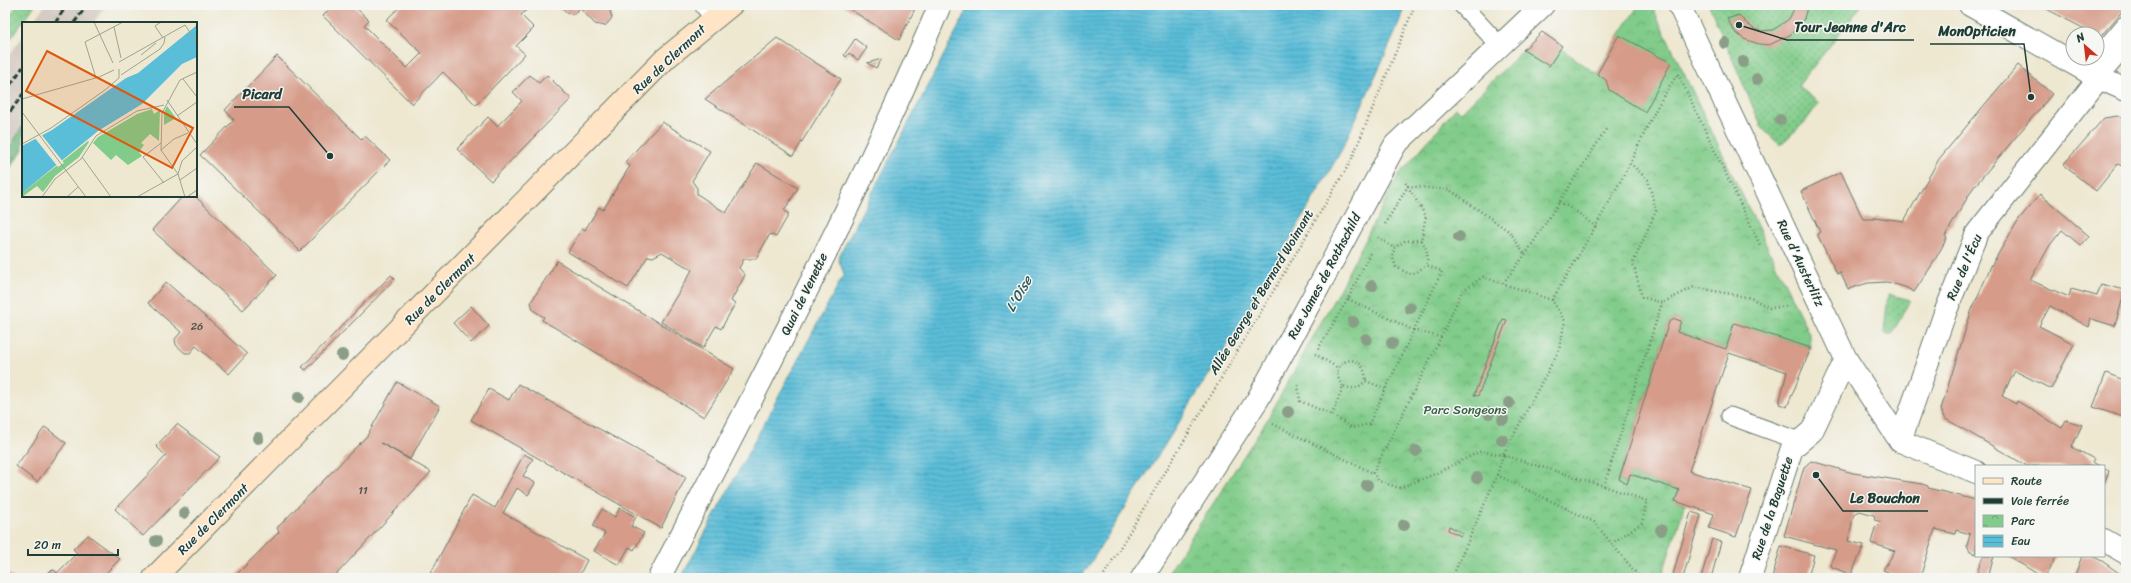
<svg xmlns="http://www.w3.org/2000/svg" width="2131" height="583" font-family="Sriracha,sans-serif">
  <defs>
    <pattern id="grass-dots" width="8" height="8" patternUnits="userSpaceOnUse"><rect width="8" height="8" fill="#81cc8a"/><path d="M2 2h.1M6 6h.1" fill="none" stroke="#69a772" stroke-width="1.8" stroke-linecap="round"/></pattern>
    <pattern id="forest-crowns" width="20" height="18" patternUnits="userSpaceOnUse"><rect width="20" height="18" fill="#68b076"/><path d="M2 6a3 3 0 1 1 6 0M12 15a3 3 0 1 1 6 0" fill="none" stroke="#559062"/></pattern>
    <pattern id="park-crowns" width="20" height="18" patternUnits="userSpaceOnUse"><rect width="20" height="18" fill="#81cc8a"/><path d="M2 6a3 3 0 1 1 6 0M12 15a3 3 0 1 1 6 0" fill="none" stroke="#69a772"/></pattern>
    <pattern id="water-rules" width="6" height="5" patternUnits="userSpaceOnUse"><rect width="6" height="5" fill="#5bbed9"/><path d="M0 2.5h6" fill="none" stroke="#4b9cb1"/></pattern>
  </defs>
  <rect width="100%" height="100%" fill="#f6f6f2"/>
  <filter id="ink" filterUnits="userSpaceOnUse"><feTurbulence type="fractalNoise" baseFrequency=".025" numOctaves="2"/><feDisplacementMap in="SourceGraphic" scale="8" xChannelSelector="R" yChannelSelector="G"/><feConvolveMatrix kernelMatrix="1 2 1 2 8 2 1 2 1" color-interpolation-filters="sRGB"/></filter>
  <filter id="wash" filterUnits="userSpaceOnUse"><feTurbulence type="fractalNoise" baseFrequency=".012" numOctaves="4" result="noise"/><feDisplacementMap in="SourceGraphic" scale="16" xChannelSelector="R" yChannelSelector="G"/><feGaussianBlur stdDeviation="0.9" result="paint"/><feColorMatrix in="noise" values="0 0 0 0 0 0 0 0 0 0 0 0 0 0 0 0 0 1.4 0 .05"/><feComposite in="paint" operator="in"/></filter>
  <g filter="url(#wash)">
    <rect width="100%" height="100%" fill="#eee8d1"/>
    <!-- railway -->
    <path fill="#cdc2b9" d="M45 5H106L93 23H32Z
      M23 36V124L5 150V61Z"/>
    <!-- grass -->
    <path fill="url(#grass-dots)" stroke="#50845f" d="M17 5H35L5 46V23Z
      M1709 5H1862L1798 86 1819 103 1805 122 1780 145 1762 128Z
      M1888 294 1910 300 1892 334H1888L1884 332Z"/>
    <!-- forest -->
    <path fill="url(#forest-crowns)" stroke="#447655" d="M23 125V150L5 175V154Z"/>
    <!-- park -->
    <path fill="url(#park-crowns)" stroke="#50845f" d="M1639 5H1651L1810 336 1811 348 1735 324 1726 349 1677 332 1681 321 1675 319 1669 322 1619 478 1620 481 1627 484 1630 474 1679 490 1675 501 1685 505 1661 578H1165L1267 420 1338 292 1398 176 1456 108 1461 112 1542 32 1562 46 1560 48 1597 74 1619 35Z"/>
    <!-- water -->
    <path fill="url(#water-rules)" stroke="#3d7e86" d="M970 5H1405L1396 31 1341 151 1239 327 1081 578H681L844 274 838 258Z"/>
    <g id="blocks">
      <!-- building -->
      <path fill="#d69b89" d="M333 5H353L369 20 364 25 407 68 422 53 386 20 402 5H532L521 15 534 28 516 46 525 54 476 105 443 72 412 104 323 16Z
        M560 5H614L610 11 612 18 605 26 595 24 580 8 574 14 567 13Z
        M843 5H917L899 40Z
        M1796 5H1808L1803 21 1790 35 1769 45 1759 44 1744 39 1735 32 1727 19 1739 15 1745 22 1754 29 1761 31 1773 30 1789 19Z
        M2039 5H2126V7L2100 37Z
        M1542 32 1562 46 1549 66 1523 50Z
        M1619 35 1671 63 1645 112 1609 90 1606 80 1597 74Z
        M777 38 841 79 793 156 705 99Z
        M855 39 867 48 858 60 849 53 846 57 844 55Z
        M277 56 362 140 365 136 390 160 300 251 200 155 234 120 225 110Z
        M882 59 876 68 867 63Z
        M2018 65 2052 94 1973 188 1945 236 1947 238 1932 265 1914 292 1905 287 1887 282 1868 283 1848 289 1840 272 1837 274 1817 234 1820 232 1801 191 1841 172 1863 219H1874V217L1904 221 1939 159Z
        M530 75 539 83 547 75 571 99 491 181 457 149 488 117 497 126 522 101 513 92Z
        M2118 116 2126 120V168L2118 164 2096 191 2063 165 2104 118Z
        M662 122 710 151 692 181 697 188V194L726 213 757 163 798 188 784 211 789 214 776 237 770 234 756 259H744L739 268 745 275 731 301 735 304 721 329 716 326 703 348 661 322 692 270 662 252 653 257 648 256 628 288 568 252 582 228 585 230 599 207 603 210 630 166 625 162Z
        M2040 194 2089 236 2081 246 2062 230 2050 245 2030 280 2069 297 2071 289 2097 296 2101 284 2125 290 2115 326 2091 319 2089 327 2050 306 2039 326 2074 344 2064 363 2051 389 2015 371 2002 396 2016 404 2017 401 2062 428 2066 420 2082 425 2072 447 2094 459 2092 462 2100 466H2027L1944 418 1941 409 1971 312 1991 266 2019 219Z
        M183 196H195L277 275 243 310 152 230Z
        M557 261 734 369 704 417 542 320 544 317 533 310 531 302Z
        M391 275 395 279 306 370 302 367Z
        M166 282 247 354 229 374 196 346 190 353H185L176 345 175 339 181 332 148 303Z
        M471 306 489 326 471 343 453 323Z
        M1503 319 1507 320 1478 396 1474 395Z
        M1675 319 1681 321 1677 332 1726 349 1734 323 1811 348 1787 407 1779 404 1787 372 1729 353 1689 471 1752 490 1736 537 1709 528 1714 514 1675 501 1679 490 1630 474 1627 484 1619 479 1669 322Z
        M2106 373 2126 381V418L2093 407Z
        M397 382 440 406 410 459 381 443 431 472 333 578H233L279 532 277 528 367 436Z
        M518 384 686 477 661 528 471 420 489 389 509 400Z
        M177 424 220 457 143 536 115 509 166 456 156 446Z
        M45 427 66 443 37 482 16 466Z
        M524 454 533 459 523 476 535 483 528 495 517 488 503 513 587 560 578 578H428L472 495 495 508Z
        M1811 461 1853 473 1922 484 1928 486V488L1976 500V554L1970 552 1967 546 1970 534 1956 530 1955 534 1935 529 1920 578 1900 577 1883 570 1895 551 1871 543 1875 528 1881 522 1875 520 1874 515 1860 511 1854 514 1848 541 1864 545 1851 575 1830 566 1836 550 1784 536 1804 467Z
        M2104 468 2109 471 2104 484Z
        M620 508 636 517 631 526 644 533 634 550 629 547 619 565 594 551 605 533 593 526 602 509 615 517Z
        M1691 512 1701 515 1683 578H1672Z
        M1449 526 1463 533 1461 536 1448 530Z
        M88 535 120 559 101 578H42L50 571 54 570 57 573 77 553 73 549Z
        M1712 539 1721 542 1711 578H1701Z
        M1781 546 1814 555 1808 578H1772Z
        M1983 556H1994L1988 578H1975Z
        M2008 556H2057L2044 578Z
        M2082 556H2092L2102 561 2126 578H2074Z
        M5 571 14 578H5Z"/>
    </g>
  </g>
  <g filter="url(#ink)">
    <use href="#blocks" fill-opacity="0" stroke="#67796b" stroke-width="1"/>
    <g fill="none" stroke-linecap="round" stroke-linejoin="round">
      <!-- service casing -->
      <g stroke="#67796b" stroke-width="19">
        <path id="service" d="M1462 5 1499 45
          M2099 78 2126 46
          M1730 416 1799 441"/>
      </g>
      <!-- pedestrian casing -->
      <g stroke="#67796b" stroke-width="24">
        <path id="pedestrian" d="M2088 72 2126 27"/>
      </g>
      <!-- minor casing -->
      <g stroke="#67796b" stroke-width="24">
        <path id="minor" d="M706 5 716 17
          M1900 441 1945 313 1977 233 2099 78
          M659 578C757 389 857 200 940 5
          M1750 578 1792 448 1812 431 1846 359"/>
      </g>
      <!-- tertiary casing -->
      <g stroke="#67796b" stroke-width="24">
        <path id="tertiary" d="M1679 5 1846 359 1900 441 1976 472
          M1970 5 2099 78 2126 90
          M2104 540 2126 553
          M1142 578 1258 399 1395 145 1543 5"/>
      </g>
      <!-- secondary casing -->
      <g stroke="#67796b" stroke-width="24">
        <path id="secondary" d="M154 578 666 58 731 5"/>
      </g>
      <!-- path -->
      <path stroke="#67796b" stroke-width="2.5" stroke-dasharray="1 3" stroke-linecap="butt" d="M1678 74 1761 247
        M1630 163 1648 180 1656 211 1633 263 1642 297 1662 303 1694 287 1751 298 1770 308 1789 306 1788 303
        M1559 202 1576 211 1596 227
        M1385 224 1408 186 1450 190 1510 232 1525 255
        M1378 237 1394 248
        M1421 240 1405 241 1394 248 1393 258 1396 267 1409 274 1417 272 1426 265
        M1503 283 1525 255 1607 128
        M1348 299 1413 330 1441 337
        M1552 300C1579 255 1605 211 1629 165 1645 133 1657 102 1678 74
        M1318 349 1348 299 1371 251
        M1315 354 1338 368
        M1298 385 1300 401 1332 415 1352 428 1369 424 1442 271 1426 265C1429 255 1427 248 1421 240L1426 216 1405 182
        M1343 386C1323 362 1365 345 1366 381
        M1332 415 1343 386C1354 390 1358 388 1366 381L1386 389
        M1273 424 1373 473
        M1497 475 1503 455 1481 451 1435 474 1399 488 1379 481 1373 473 1441 337 1462 291 1483 277 1552 300 1565 321 1559 350 1503 455 1604 486 1662 303
        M1604 486 1647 501 1642 523 1612 543
        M1102 578 1351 161 1415 5
        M1452 578 1497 475 1594 522 1640 578"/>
      <!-- service -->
      <use href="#service" stroke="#fff" stroke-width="17"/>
      <!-- pedestrian -->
      <use href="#pedestrian" stroke="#fff" stroke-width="22"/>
      <!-- minor -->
      <use href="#minor" stroke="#fff" stroke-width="22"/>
      <!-- tertiary -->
      <use href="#tertiary" stroke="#fff" stroke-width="22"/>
      <!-- secondary -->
      <use href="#secondary" stroke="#ffe4c6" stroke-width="22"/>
      <!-- rail -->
      <path stroke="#1f3d34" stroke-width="3" stroke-dasharray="6 3" stroke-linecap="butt" d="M55 23 67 5
        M74 23 87 5
        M5 92 23 67
        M5 119 23 94"/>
    </g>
    <!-- trees -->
    <g fill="#8a9e87">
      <circle cx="1725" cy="43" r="6"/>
      <circle cx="1743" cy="62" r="6"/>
      <circle cx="1757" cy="79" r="6"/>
      <circle cx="1780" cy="120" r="6"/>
      <circle cx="1459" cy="237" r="6"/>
      <circle cx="1372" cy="286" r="6"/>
      <circle cx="1410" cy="308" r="6"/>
      <circle cx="1353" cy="322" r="6"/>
      <circle cx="1366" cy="339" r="6"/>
      <circle cx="1392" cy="343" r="6"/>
      <circle cx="342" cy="355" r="6"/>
      <circle cx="299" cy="397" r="6"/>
      <circle cx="1509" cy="403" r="6"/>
      <circle cx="1288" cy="412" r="6"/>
      <circle cx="1489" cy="413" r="6"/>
      <circle cx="1503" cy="419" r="6"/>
      <circle cx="258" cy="438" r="6"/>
      <circle cx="1502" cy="440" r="6"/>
      <circle cx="1416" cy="451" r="6"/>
      <circle cx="1477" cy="478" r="6"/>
      <circle cx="1367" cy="485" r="6"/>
      <circle cx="184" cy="513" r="6"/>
      <circle cx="1404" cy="525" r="6"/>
      <circle cx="1661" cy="530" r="6"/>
      <circle cx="156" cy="541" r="6"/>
    </g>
  </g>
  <g text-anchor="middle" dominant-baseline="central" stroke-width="3" stroke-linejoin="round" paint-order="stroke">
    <!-- number labels -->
    <g font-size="11" fill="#4d5449">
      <text x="197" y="326">26</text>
      <text x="363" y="490">11</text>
    </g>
    <!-- street labels -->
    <g font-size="13" fill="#1f3d34" stroke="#f6f6f2">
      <text transform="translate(669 59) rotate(-43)">Rue de Clermont</text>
      <text transform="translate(1801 263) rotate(65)">Rue d'Austerlitz</text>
      <text transform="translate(1964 267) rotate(-67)">Rue de l'Écu</text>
      <text transform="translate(1324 276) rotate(-62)">Rue James de Rothschild</text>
      <text transform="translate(440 289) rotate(-45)">Rue de Clermont</text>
      <text transform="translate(1261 292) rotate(-59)">Allée George et Bernard Woimant</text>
      <text transform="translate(804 294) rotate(-64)">Quai de Venette</text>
      <text transform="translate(1772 508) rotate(-72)">Rue de la Baguette</text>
      <text transform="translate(213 519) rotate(-45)">Rue de Clermont</text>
    </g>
    <!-- park labels -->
    <g font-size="13" fill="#38614a" stroke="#f6f6f2">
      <text x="1465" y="409">Parc Songeons</text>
    </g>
    <!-- water labels -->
    <g font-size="14" font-style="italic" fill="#2e5d5d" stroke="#f6f6f2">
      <text transform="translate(1019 294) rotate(-60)">L'Oise</text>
    </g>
  </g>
  <!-- overview -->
  <g transform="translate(22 22)">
    <rect width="175" height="175" fill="#eee8d1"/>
    <path d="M145 84 154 96 142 103V90ZM66 119 67 120 57 135 33 154 21 170 15 164 0 175V171Z" fill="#81cc8a"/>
    <path d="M130 87 132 92 138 88 137 119 128 112 119 121 122 123 117 130 120 134 106 143 94 133 89 138 71 121 76 115 115 92Z" fill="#81cc8a"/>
    <path d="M175 3V35L160 42 120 82 76 109 0 171V124L30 108 104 56 116 51Z" fill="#5bbed9"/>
    <path d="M19 112 42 141 36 145 12 115Z" fill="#eee8d1"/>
    <path fill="none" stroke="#9ba492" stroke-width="1" d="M72 0 91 41M139 0 133 4 141 16M92 5 99 36M119 33 134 21M97 40 163 3 175 21M99 53 138 27 142 21 143 15M74 56 63 20 101 0M161 57 175 75M0 77 77 55 92 48M145 78 175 122M0 90 64 175M155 94 175 80M139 121 121 135 142 161M0 122 29 106 83 68 97 56V47M139 128 152 117 166 111M60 135 89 175M156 152 160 139 175 125M158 158 175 146M20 175 33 157 59 137 74 114 115 89 142 83M45 175 56 165M115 175 156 152M163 175 156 152 139 128 140 91 158 58 175 50M165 175 175 168"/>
    <path fill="#de580e" fill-opacity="0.15" stroke="#de580e" stroke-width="2" d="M25 29 171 106 150 146 4 69Z"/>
    <rect width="175" height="175" fill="none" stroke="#1f3d34" stroke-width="2"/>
  </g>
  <!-- callouts -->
  <path fill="none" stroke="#1f3d34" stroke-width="1.5" d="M1739 25L1787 40H1914M2031 97L2024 44H1930M330 156L289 107H234M1816 475L1843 511H1928"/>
  <g fill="#1f3d34" stroke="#f6f6f2" stroke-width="1.5">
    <circle cx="1739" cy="25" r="4"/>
    <circle cx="2031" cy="97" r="4"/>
    <circle cx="330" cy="156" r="4"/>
    <circle cx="1816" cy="475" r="4"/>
  </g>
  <g font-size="14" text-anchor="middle" font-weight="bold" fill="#1f3d34" stroke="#f6f6f2" stroke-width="3" stroke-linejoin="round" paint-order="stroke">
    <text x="1850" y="32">Tour Jeanne d'Arc</text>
    <text x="1977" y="36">MonOpticien</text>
    <text x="262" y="99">Picard</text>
    <text x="1885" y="503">Le Bouchon</text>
  </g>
  <!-- margin -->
  <rect width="2131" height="583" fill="none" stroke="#f6f6f2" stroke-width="20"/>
  <!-- legend -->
  <rect x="1975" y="465" width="130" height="92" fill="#f6f6f2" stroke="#a0aca6"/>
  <rect x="1983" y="478" width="20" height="6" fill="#ffe4c6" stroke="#a0aca6"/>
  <text x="2011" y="485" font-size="12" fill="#1f3d34">Route</text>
  <rect x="1983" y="498" width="20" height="6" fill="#1f3d34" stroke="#a0aca6"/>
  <text x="2011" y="505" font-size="12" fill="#1f3d34">Voie ferrée</text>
  <rect x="1983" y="515" width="20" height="12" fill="url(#park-crowns)" stroke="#a0aca6"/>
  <text x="2011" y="525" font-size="12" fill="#1f3d34">Parc</text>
  <rect x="1983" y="535" width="20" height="12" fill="url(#water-rules)" stroke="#a0aca6"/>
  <text x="2011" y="545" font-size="12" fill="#1f3d34">Eau</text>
  <!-- north arrow -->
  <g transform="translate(2085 46) rotate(332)"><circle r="19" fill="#f6f6f2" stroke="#a0aca6"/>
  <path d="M0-3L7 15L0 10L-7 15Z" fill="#c8321e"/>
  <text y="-6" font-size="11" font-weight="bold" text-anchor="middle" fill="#1f3d34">N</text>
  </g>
  <!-- scale -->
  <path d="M28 549v6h90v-6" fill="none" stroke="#1f3d34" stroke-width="2"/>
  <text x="34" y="549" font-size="12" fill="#1f3d34" stroke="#f6f6f2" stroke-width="3" paint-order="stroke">20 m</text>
</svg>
